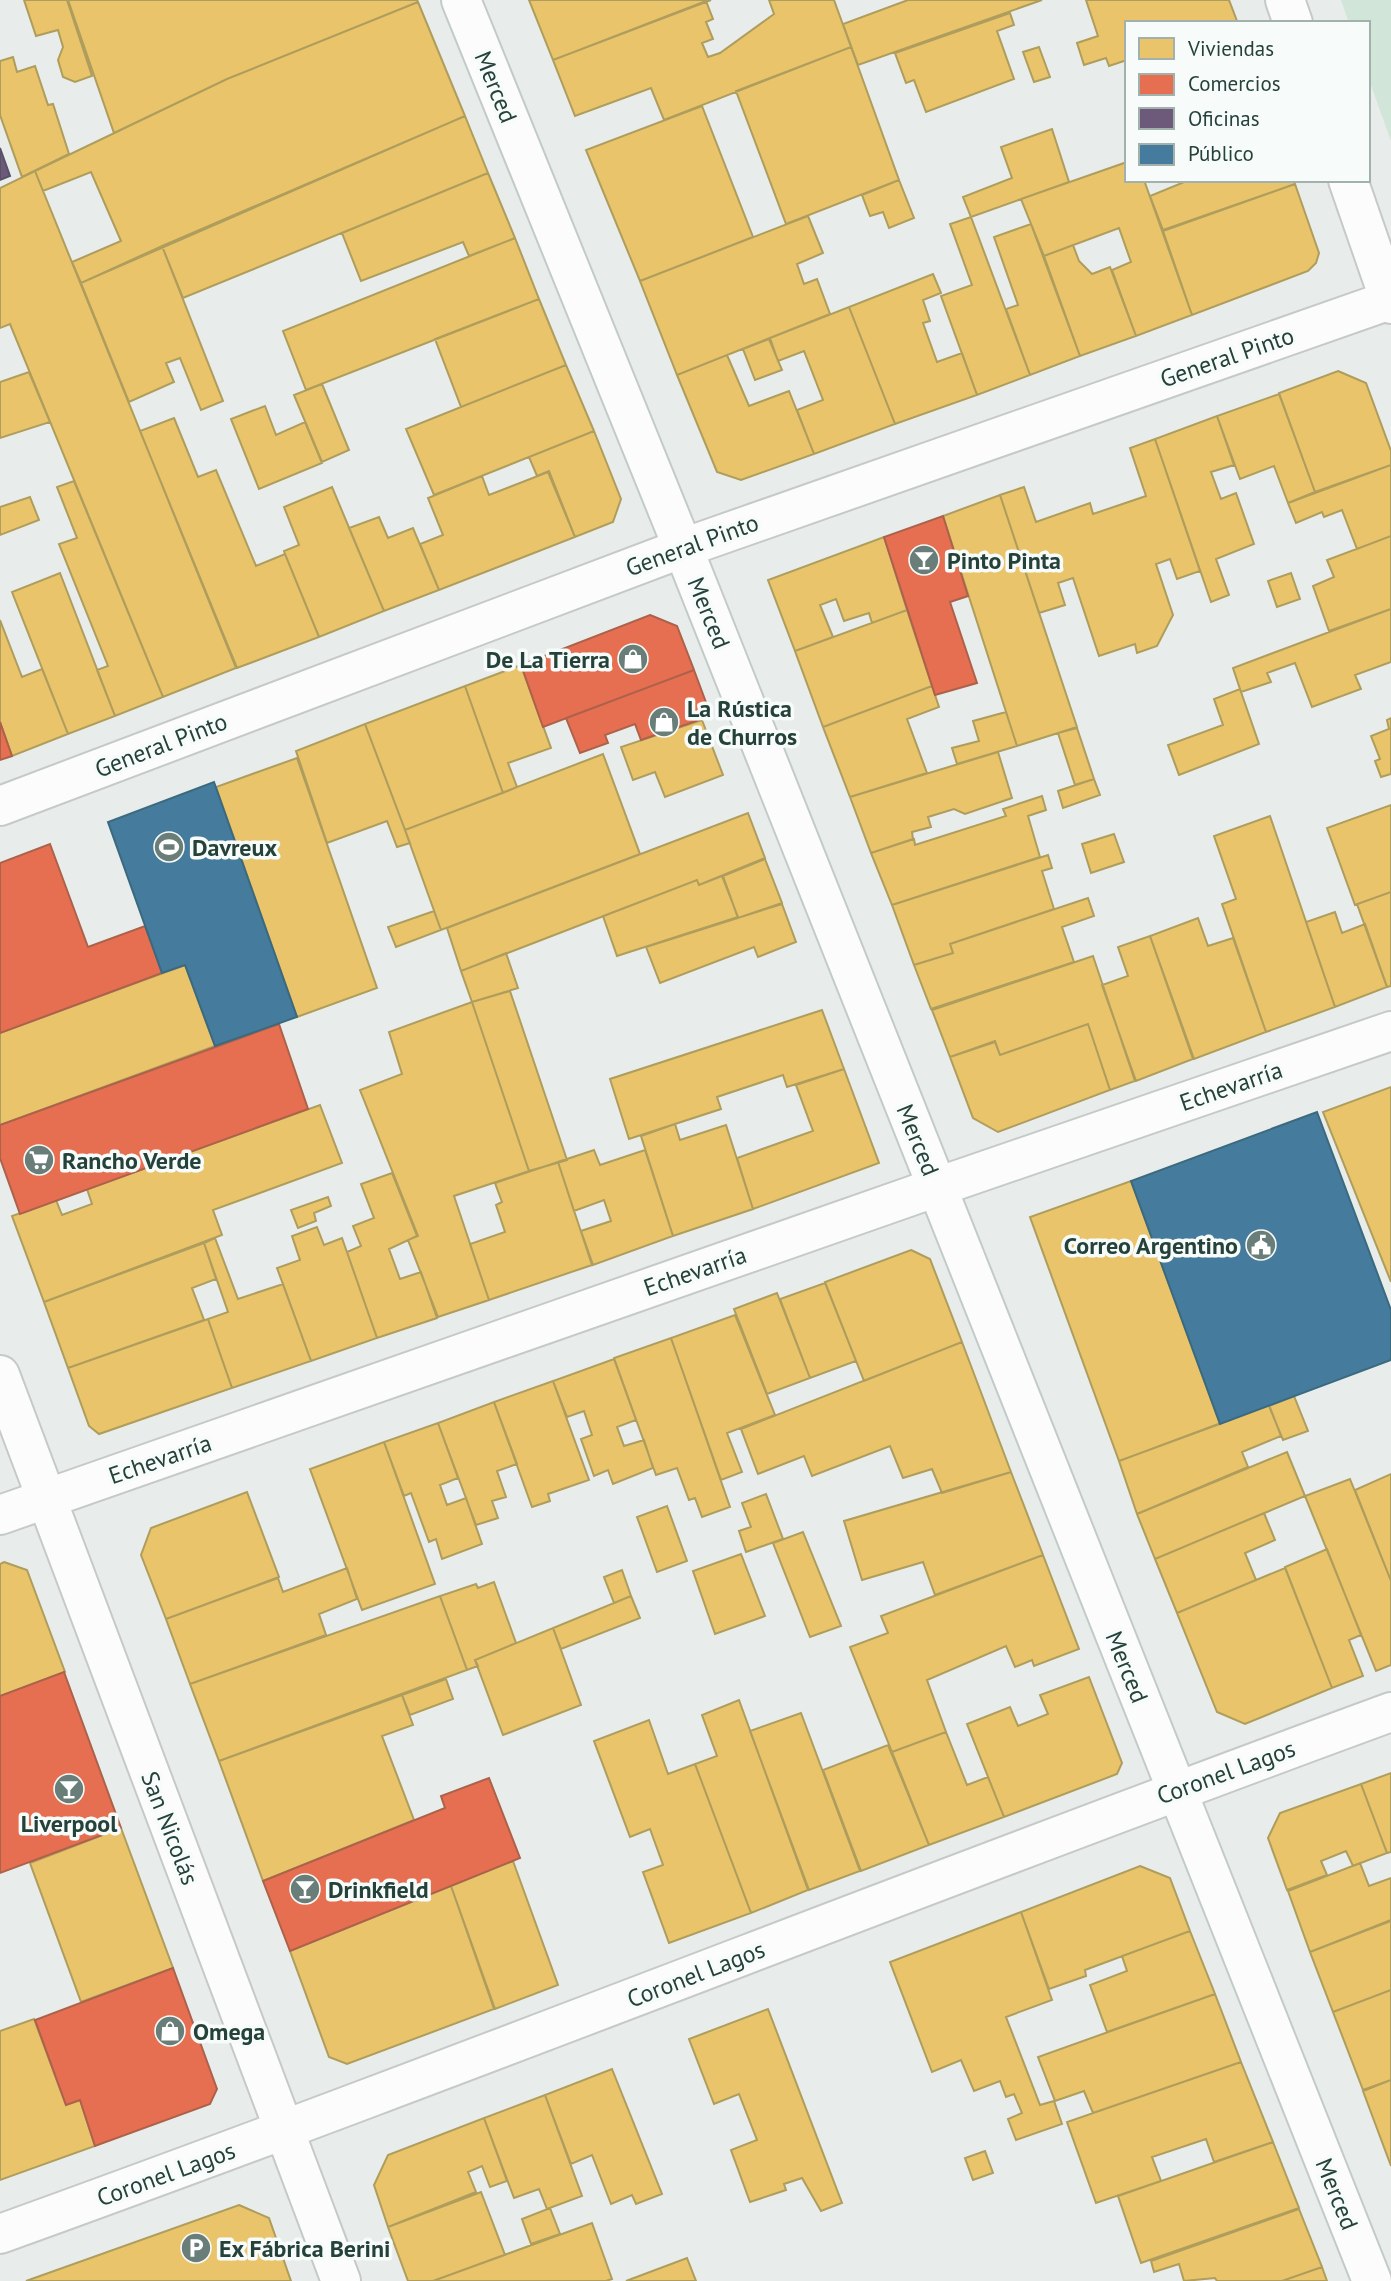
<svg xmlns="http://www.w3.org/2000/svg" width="1391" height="2281" font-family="'PT Sans',sans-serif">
  <rect width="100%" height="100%" fill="#e8edeb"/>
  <!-- green -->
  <path fill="#d1e6d8" d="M1341 0H1391V141L1368 77V23H1349Z"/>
  <!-- homes -->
  <path fill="#e9c46a" stroke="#ae9d5c" stroke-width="2" d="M24 0H67L92 76 75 82 63 77 58 60 63 47 58 30 36 36Z
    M68 0H417L418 2 227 79 114 133Z
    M529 0H711L553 60Z
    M769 0H834L851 47 664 120 651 88 575 116 553 60 706 1 713 19 706 22 713 39 702 43 708 57 720 53 774 14Z
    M908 0H1042L858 65 843 24Z
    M1086 0H1229L1237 21 1127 23V60L1109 66 1106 58 1084 65 1077 43 1098 36Z
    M418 2 465 116 81 283 72 262 121 241 91 172 43 191 35 171 227 79Z
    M1010 13 1014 25 997 31 1014 79 926 112 914 80 906 83 895 53Z
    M851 47 899 180 786 224 736 91Z
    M1039 47 1050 77 1034 82 1023 52Z
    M13 57 17 72 35 66 48 105 53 104 69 154 22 177 0 115V61Z
    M702 106 753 237 640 281 586 150Z
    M465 116 488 173 183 298 162 246Z
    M1052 129 1069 182 971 217 963 197 1012 178 1001 147Z
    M1127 162V180H1144L1192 315 1136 336 1112 270 1131 262 1119 228 1044 256 1021 199Z
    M35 171 236 668 163 697 10 324 0 328V188Z
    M488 173 515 238 469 256 463 242 361 281 342 233Z
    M899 180 914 218 889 228 883 212 870 216 862 195Z
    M1189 180H1293L1295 184 1163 230 1150 196Z
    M1295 184 1319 253 1316 263 1308 271 1192 315 1163 231Z
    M808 216 823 253 797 264 804 284 817 279 830 314 677 375 640 281Z
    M971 217 1030 375 977 395 941 296 972 285 950 224Z
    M1031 224 1080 356 1030 375 1006 309 1018 305 994 237Z
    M515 238 539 299 306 390 283 331Z
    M1073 245 1079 261 1092 274 1110 267 1136 336 1080 356 1044 256Z
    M162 246 223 401 201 410 180 358 166 363 174 382 129 402 81 283Z
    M933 274 941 293 923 300 930 321 923 323 937 362 962 353 977 395 895 424 849 307Z
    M539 299 566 365 461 407 435 339Z
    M849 307 895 424 814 454 797 410 823 400 804 351 778 361 770 338Z
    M769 339 782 370 755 380 743 349Z
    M727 355 749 406 789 391 814 454 741 480 717 472 677 375Z
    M566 365 594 431 434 495 406 429Z
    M1338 371 1366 383 1391 451V465L1315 492 1279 393Z
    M29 372 50 422 0 438V382Z
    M322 384 349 450 322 462 294 395Z
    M1279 394 1315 492 1288 503 1274 466 1240 479 1217 416Z
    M265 406 276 435 305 422 322 463 259 489 231 419Z
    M1217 416 1234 465 1211 472 1221 499 1236 493 1254 544 1216 559 1229 595 1211 602 1155 439Z
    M174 418 198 477 216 470 256 566 285 554 319 637 237 668 140 431Z
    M594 431 621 499 613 522 575 537 549 471 537 476 529 457Z
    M1155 439 1200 571 1177 579 1170 559 1156 564 1173 615 1157 646 1137 653 1135 644 1099 656 1073 578 1058 583 1065 605 1039 613 1000 495 1024 487 1036 522 1090 503 1093 514 1146 496 1130 448Z
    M1391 465V536L1357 549 1342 510 1324 517 1322 512 1296 523 1288 503Z
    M548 472 575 537 439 590 420 544 443 535 428 498 482 476 489 495Z
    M74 481 163 697 115 716 97 670 108 666 59 544 77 538 57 487Z
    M332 487 384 611 319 637 285 554 284 551 299 545 284 507Z
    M1000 495 1077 727 1017 746 943 516Z
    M30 497 39 520 0 535V507Z
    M379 517 388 538 413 528 439 590 384 611 349 528Z
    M1391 536V609L1329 631 1313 586 1334 577 1327 560Z
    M884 537 907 610 872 623 869 613 844 621 836 599 820 605 833 637 795 651 768 580Z
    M60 573 115 716 68 734 12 592Z
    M1291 573 1300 599 1277 607 1268 581Z
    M1391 609V662L1355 675 1361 689 1312 707 1295 663 1267 673 1271 682 1241 692 1233 668Z
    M907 610 932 686 823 727 795 651Z
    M0 620 22 677 42 669 68 734 12 756 0 722Z
    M521 665 551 748 508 763 517 787 503 793 465 686Z
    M465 686 503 793 405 830 365 724Z
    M932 686 939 707 907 719 927 773 850 797 823 727Z
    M1240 689 1259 744 1179 775 1168 745 1223 725 1214 699Z
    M1006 712 1017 746 957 764 952 748 979 741 973 721Z
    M1391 718V774L1381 777 1375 761 1380 759 1371 736 1389 729 1387 720Z
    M702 720 723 775 665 797 655 772 633 780 621 747Z
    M365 724 410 843 397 847 387 821 327 843 296 751Z
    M1077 728 1094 779 1075 785 1058 733Z
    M998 752 1012 798 965 814 954 809 928 817 931 827 912 832 913 839 871 853 850 797Z
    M603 754 640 854 441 930 405 830Z
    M297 758 377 988 297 1017 216 787Z
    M1094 779 1100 795 1063 808 1058 791Z
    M1042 796 1046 810 1028 816 1040 857 892 905 871 853 914 839 915 845 1006 816 1003 809Z
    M1391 805V892L1355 905 1327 828Z
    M748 813 765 858 699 885 697 880 461 971 447 928Z
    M1270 816 1335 1007 1266 1032 1222 904 1236 899 1214 836Z
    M1114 834 1124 862 1091 873 1082 844Z
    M1048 855 1052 868 1042 871 1054 909 950 944 953 953 914 965 892 905Z
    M765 859 782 903 738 918 723 876Z
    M722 876 738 917 617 956 603 916 697 880 699 885Z
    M1391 892V986L1387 987 1357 904Z
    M1088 898 1094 916 1062 927 1074 962 931 1009 914 965 953 953 950 944Z
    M782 904 796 942 758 957 754 947 660 983 646 947Z
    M434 911 441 930 396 947 388 927Z
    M1335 912 1342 933 1365 924 1387 987 1335 1007 1306 922Z
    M1198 918 1208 946 1233 938 1266 1032 1194 1059 1150 936Z
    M1150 936 1193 1059 1136 1081 1102 985 1128 976 1118 947Z
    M506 953 518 988 472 1002 461 971Z
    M1093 956 1135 1081 1110 1090 1088 1024 1000 1055 995 1041 950 1057 932 1010Z
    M185 965 215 1046 0 1125V1033Z
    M510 991 567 1160 529 1171 472 1002Z
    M472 1002 529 1171 454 1196 489 1300 438 1317 408 1240 418 1236 360 1090 402 1074 389 1032Z
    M822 1010 844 1069 787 1087 783 1075 717 1097 721 1109 629 1139 610 1079Z
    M1088 1024 1110 1090 998 1132 973 1118 950 1057 995 1042 1000 1055Z
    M844 1069 879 1163 753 1209 737 1158 813 1131 796 1085Z
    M1391 1087V1282L1323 1112Z
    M320 1105 342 1163 213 1210 222 1235 44 1302 12 1216 56 1200 62 1215 92 1204 87 1189Z
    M675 1124 680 1140 726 1125 753 1209 673 1236 641 1136Z
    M594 1150 600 1165 645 1150 673 1236 593 1265 581 1231 611 1221 604 1200 574 1211 558 1162Z
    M558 1162 592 1265 489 1300 470 1244 505 1232 496 1205 502 1202 495 1183Z
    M392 1173 417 1236 389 1249 400 1279 421 1272 437 1318 377 1338 347 1252 361 1246 353 1226 374 1218 361 1184Z
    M1131 1181 1220 1424 1119 1461 1030 1217Z
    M328 1197 331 1206 314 1213 316 1221 298 1228 291 1210Z
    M317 1227 324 1245 342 1238 377 1338 311 1361 277 1268 300 1260 292 1236Z
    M215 1238 238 1299 283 1284 311 1361 232 1388 208 1319 228 1312 204 1243Z
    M204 1243 216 1279 192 1288 204 1320 68 1368 44 1302Z
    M911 1250 930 1259 962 1342 864 1381 825 1282Z
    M825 1283 856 1361 810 1378 780 1299Z
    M777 1293 810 1378 767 1394 734 1309Z
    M735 1315 775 1415 727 1433 742 1472 721 1480 671 1338Z
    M208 1319 232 1388 99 1434 89 1426 68 1368Z
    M671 1338 730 1507 702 1517 695 1498 689 1500 677 1468 656 1475 614 1358Z
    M962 1342 1011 1472 942 1493 932 1469 903 1478 890 1446 812 1476 804 1456 758 1474 741 1429Z
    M614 1359 636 1420 617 1427 624 1446 644 1440 653 1468 613 1484 608 1470 594 1476 581 1439 592 1435 584 1411 567 1417 553 1381Z
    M553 1381 589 1480 548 1494 550 1501 532 1507 494 1402Z
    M1294 1396 1308 1431 1283 1440 1269 1406Z
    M494 1402 517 1464 497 1471 506 1497 492 1501 498 1518 476 1525 438 1423Z
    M1269 1405 1281 1436 1242 1452 1248 1467 1137 1514 1119 1461Z
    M438 1423 458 1478 440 1485 447 1505 466 1498 482 1544 442 1559 436 1539 429 1542 411 1493 404 1496 384 1442Z
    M384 1442 435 1584 362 1610 310 1469Z
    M1287 1452 1305 1496 1155 1559 1137 1514Z
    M1011 1472 1043 1555 935 1595 923 1562 862 1580 844 1521Z
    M1391 1474V1581L1355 1490Z
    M1350 1479 1391 1581V1665L1376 1671 1305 1496Z
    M247 1492 279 1577 166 1619 141 1555 151 1528Z
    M766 1494 783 1539 746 1552 739 1531 751 1527 742 1503Z
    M667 1506 687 1561 657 1572 637 1517Z
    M1264 1513 1275 1540 1245 1553 1256 1580 1177 1613 1155 1559Z
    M803 1532 841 1626 810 1637 773 1543Z
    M1327 1549 1361 1635 1349 1640 1363 1676 1332 1688 1285 1567Z
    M741 1554 765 1616 715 1634 693 1571Z
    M1043 1555 1079 1649 1034 1666 1032 1660 1015 1667 1006 1646 927 1680 946 1732 892 1752 850 1647 888 1633 881 1616Z
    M4 1562 27 1570 65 1672 0 1696V1564Z
    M347 1568 357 1599 319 1614 326 1635 190 1684 166 1619 278 1578 283 1592Z
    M1285 1568 1332 1688 1245 1724 1217 1712 1177 1613Z
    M622 1570 631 1596 614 1603 604 1577Z
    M494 1582 516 1643 475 1660 478 1666 467 1670 440 1596 476 1584 478 1588Z
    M440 1596 467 1670 219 1761 190 1684Z
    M631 1596 640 1618 561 1649 553 1628Z
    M553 1628 581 1705 503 1735 475 1660Z
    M1089 1677 1122 1763 1117 1774 1004 1817 967 1724 1010 1707 1018 1726 1048 1714 1040 1695Z
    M446 1679 453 1699 410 1715 402 1695Z
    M402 1695 413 1725 382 1736 414 1820 263 1881 219 1761Z
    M739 1700 808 1890 751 1913 695 1764 717 1756 702 1715Z
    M801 1713 860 1871 809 1890 750 1731Z
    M649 1720 668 1774 695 1764 751 1913 669 1943 643 1872 663 1865 650 1829 630 1837 594 1741Z
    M946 1732 967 1785 988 1777 1004 1817 929 1845 892 1752Z
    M888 1745 929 1845 861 1871 823 1770Z
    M1391 1773V1852L1387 1853 1361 1784Z
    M1361 1784 1387 1853 1353 1866 1346 1851 1321 1861 1327 1875 1287 1890 1268 1838 1280 1813Z
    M121 1828 173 1968 81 2002 30 1863Z
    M513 1861 558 1985 495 2009 451 1886Z
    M1360 1863 1369 1886 1391 1878V1920L1310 1952 1288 1891Z
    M1140 1866 1170 1878 1190 1931 1085 1970 1086 1976 1049 1989 1021 1912Z
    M451 1886 494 2009 347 2064 329 2057 290 1951Z
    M1021 1912 1052 2000 1006 2017 1040 2105 1054 2101 1062 2124 1016 2140 1008 2119 1022 2113 1014 2094 1006 2097 1000 2081 974 2091 961 2060 932 2072 890 1962Z
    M1391 1921V1990L1333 2012 1310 1952Z
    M1190 1931 1215 1994 1107 2032 1090 1985 1127 1971 1122 1956Z
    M1391 1990V2080L1363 2090 1333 2012Z
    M1215 1994 1241 2062 1093 2113 1084 2091 1055 2101 1038 2057Z
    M768 2009 842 2203 821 2211 802 2178 784 2184 786 2190 750 2202 731 2150 757 2140 739 2094 714 2104 689 2039Z
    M34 2019 66 2105 80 2100 95 2146 0 2180V2031Z
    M1241 2062 1273 2142 1214 2162 1206 2139 1152 2157 1161 2181 1096 2203 1067 2122Z
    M612 2069 662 2194 636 2204 632 2195 611 2204 592 2155 571 2164 545 2095Z
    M1391 2080V2166L1363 2091Z
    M545 2095 582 2196 547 2209 539 2189 514 2198 484 2118Z
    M484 2118 507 2181 490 2187 482 2166 468 2172 476 2192 388 2227 374 2185 388 2155Z
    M1273 2142 1299 2208 1141 2263 1118 2196Z
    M985 2151 993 2173 973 2180 965 2158Z
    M481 2192 505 2255 433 2281H408L388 2227Z
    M239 2205 269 2218 291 2281H26Z
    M550 2208 560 2234 531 2244 522 2219Z
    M1299 2209 1322 2267 1282 2281H1217L1215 2278 1184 2281 1179 2264 1154 2272 1151 2261Z
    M592 2223 612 2279 606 2281H433Z
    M687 2258 696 2281H626Z
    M1322 2267 1327 2281H1282Z"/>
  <!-- shops -->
  <path fill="#e76f51" stroke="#ac624a" stroke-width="2" d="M943 516 968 596 950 602 977 683 935 695 884 537Z
    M650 615 677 626 694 670 543 727 521 665Z
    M694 670 711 716 641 740 635 724 605 735 608 743 580 753 566 718Z
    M0 722 12 756 0 760Z
    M50 844 88 947 145 926 162 973 0 1033V863Z
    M279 1024 308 1109 20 1214 0 1158V1125Z
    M64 1672 121 1828 0 1873V1696Z
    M489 1778 520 1858 290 1951 263 1881 445 1808 441 1796Z
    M173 1968 217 2089 210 2104 95 2146 80 2100 66 2105 35 2020Z"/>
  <!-- offices -->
  <path fill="#6d597a" stroke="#575267" stroke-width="2" d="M0 148 10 176 0 180Z"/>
  <!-- public -->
  <path fill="#457b9d" stroke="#3b6a7f" stroke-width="2" d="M214 782 297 1017 215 1046 185 965 162 973 108 822Z
    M1317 1112 1391 1310V1360L1220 1424 1131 1181Z"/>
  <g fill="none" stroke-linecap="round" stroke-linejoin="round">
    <!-- street casing -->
    <g stroke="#c5cac8" stroke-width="42">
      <path id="street" d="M1285 0 1293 23
        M1348 180 1391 304
        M0 806 683 548 1390 300
        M0 1375 341 2281
        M0 1515 937 1187 1391 1031
        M0 2234C466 2066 926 1882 1391 1712"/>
    </g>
    <!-- secondary casing -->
    <g stroke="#c3cbc8" stroke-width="42">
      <path id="secondary" d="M461 0 683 548 1372 2281"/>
    </g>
    <!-- street -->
    <use href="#street" stroke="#fcfcfc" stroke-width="38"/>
    <!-- secondary -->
    <use href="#secondary" stroke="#fcfcfc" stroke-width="38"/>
  </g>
  <!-- icons -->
  <defs>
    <g id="bar-disc" transform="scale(1.575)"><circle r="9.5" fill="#697e78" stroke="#f7fbf9"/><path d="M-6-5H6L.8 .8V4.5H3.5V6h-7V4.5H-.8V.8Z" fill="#fff"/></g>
    <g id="shop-disc" transform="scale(1.575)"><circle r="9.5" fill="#697e78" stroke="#f7fbf9"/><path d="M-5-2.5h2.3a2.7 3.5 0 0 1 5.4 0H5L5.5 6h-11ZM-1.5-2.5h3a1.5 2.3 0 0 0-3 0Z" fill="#fff"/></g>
    <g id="stadium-disc" transform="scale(1.575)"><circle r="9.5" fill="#697e78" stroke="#f7fbf9"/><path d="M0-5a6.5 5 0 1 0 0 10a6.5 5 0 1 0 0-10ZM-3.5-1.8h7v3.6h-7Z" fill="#fff"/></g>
    <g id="supermarket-disc" transform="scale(1.575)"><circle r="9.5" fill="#697e78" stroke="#f7fbf9"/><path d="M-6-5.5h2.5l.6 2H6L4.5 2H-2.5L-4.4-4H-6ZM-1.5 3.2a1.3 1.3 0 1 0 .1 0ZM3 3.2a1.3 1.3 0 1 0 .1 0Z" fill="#fff"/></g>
    <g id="civic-disc" transform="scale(1.575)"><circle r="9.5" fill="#697e78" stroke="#f7fbf9"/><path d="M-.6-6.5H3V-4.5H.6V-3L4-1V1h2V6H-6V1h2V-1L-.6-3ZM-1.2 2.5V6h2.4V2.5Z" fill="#fff"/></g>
    <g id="parking-disc" transform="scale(1.575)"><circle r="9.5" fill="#697e78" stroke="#f7fbf9"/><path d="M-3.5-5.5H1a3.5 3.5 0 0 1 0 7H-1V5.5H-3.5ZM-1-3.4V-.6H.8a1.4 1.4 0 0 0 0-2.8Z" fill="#fff"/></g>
  </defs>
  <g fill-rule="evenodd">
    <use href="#bar-disc" x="924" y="560"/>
    <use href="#shop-disc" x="633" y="659"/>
    <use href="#shop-disc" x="664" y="722"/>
    <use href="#stadium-disc" x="169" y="847"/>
    <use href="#supermarket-disc" x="39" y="1160"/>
    <use href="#civic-disc" x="1261" y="1245"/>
    <use href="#bar-disc" x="69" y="1789"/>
    <use href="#bar-disc" x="305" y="1889"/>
    <use href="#shop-disc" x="170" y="2031"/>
    <use href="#parking-disc" x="196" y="2248"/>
  </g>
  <g text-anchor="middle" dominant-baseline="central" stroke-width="7" stroke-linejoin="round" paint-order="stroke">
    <!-- street labels -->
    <g font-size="24" fill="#24423a" stroke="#f7fbf9">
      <text transform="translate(496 87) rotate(68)">Merced</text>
      <text transform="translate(1227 357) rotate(-19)">General Pinto</text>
      <text transform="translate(692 545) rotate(-20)">General Pinto</text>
      <text transform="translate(709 613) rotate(68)">Merced</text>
      <text transform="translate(161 745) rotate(-21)">General Pinto</text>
      <text transform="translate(1231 1086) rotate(-19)">Echevarría</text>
      <text transform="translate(918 1140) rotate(68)">Merced</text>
      <text transform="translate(695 1271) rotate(-19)">Echevarría</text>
      <text transform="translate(160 1459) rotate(-19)">Echevarría</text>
      <text transform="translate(1127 1667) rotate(68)">Merced</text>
      <text transform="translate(1226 1772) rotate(-20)">Coronel Lagos</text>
      <text transform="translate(170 1828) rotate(69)">San Nicolás</text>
      <text transform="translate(696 1974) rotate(-21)">Coronel Lagos</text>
      <text transform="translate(166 2174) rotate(-20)">Coronel Lagos</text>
      <text transform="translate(1337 2194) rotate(68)">Merced</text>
    </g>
    <!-- poi labels -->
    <g font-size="24" font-weight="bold" fill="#24423a" stroke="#f7fbf9" text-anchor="start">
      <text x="947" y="560">Pinto Pinta</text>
      <text x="610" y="659" text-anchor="end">De La Tierra</text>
      <text x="687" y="708">La Rústica<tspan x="687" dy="28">de Churros</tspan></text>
      <text x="192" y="847">Davreux</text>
      <text x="62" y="1160">Rancho Verde</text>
      <text x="1238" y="1245" text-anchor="end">Correo Argentino</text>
      <text x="69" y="1823" text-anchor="middle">Liverpool</text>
      <text x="328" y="1889">Drinkfield</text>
      <text x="193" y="2031">Omega</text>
      <text x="219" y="2248">Ex Fábrica Berini</text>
    </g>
  </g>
  <!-- legend -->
  <rect x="1125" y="21" width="245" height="161" fill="#f7fbf9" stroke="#a3b1ad" stroke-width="2"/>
  <rect x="1139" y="38" width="35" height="21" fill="#e9c46a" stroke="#a3b1ad" stroke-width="2"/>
  <text x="1188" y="56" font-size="21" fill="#24423a">Viviendas</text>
  <rect x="1139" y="74" width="35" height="21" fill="#e76f51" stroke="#a3b1ad" stroke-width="2"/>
  <text x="1188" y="91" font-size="21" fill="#24423a">Comercios</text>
  <rect x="1139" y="108" width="35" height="21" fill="#6d597a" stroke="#a3b1ad" stroke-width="2"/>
  <text x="1188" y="126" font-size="21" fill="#24423a">Oficinas</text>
  <rect x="1139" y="144" width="35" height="21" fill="#457b9d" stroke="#a3b1ad" stroke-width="2"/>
  <text x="1188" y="161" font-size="21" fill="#24423a">Público</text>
</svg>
